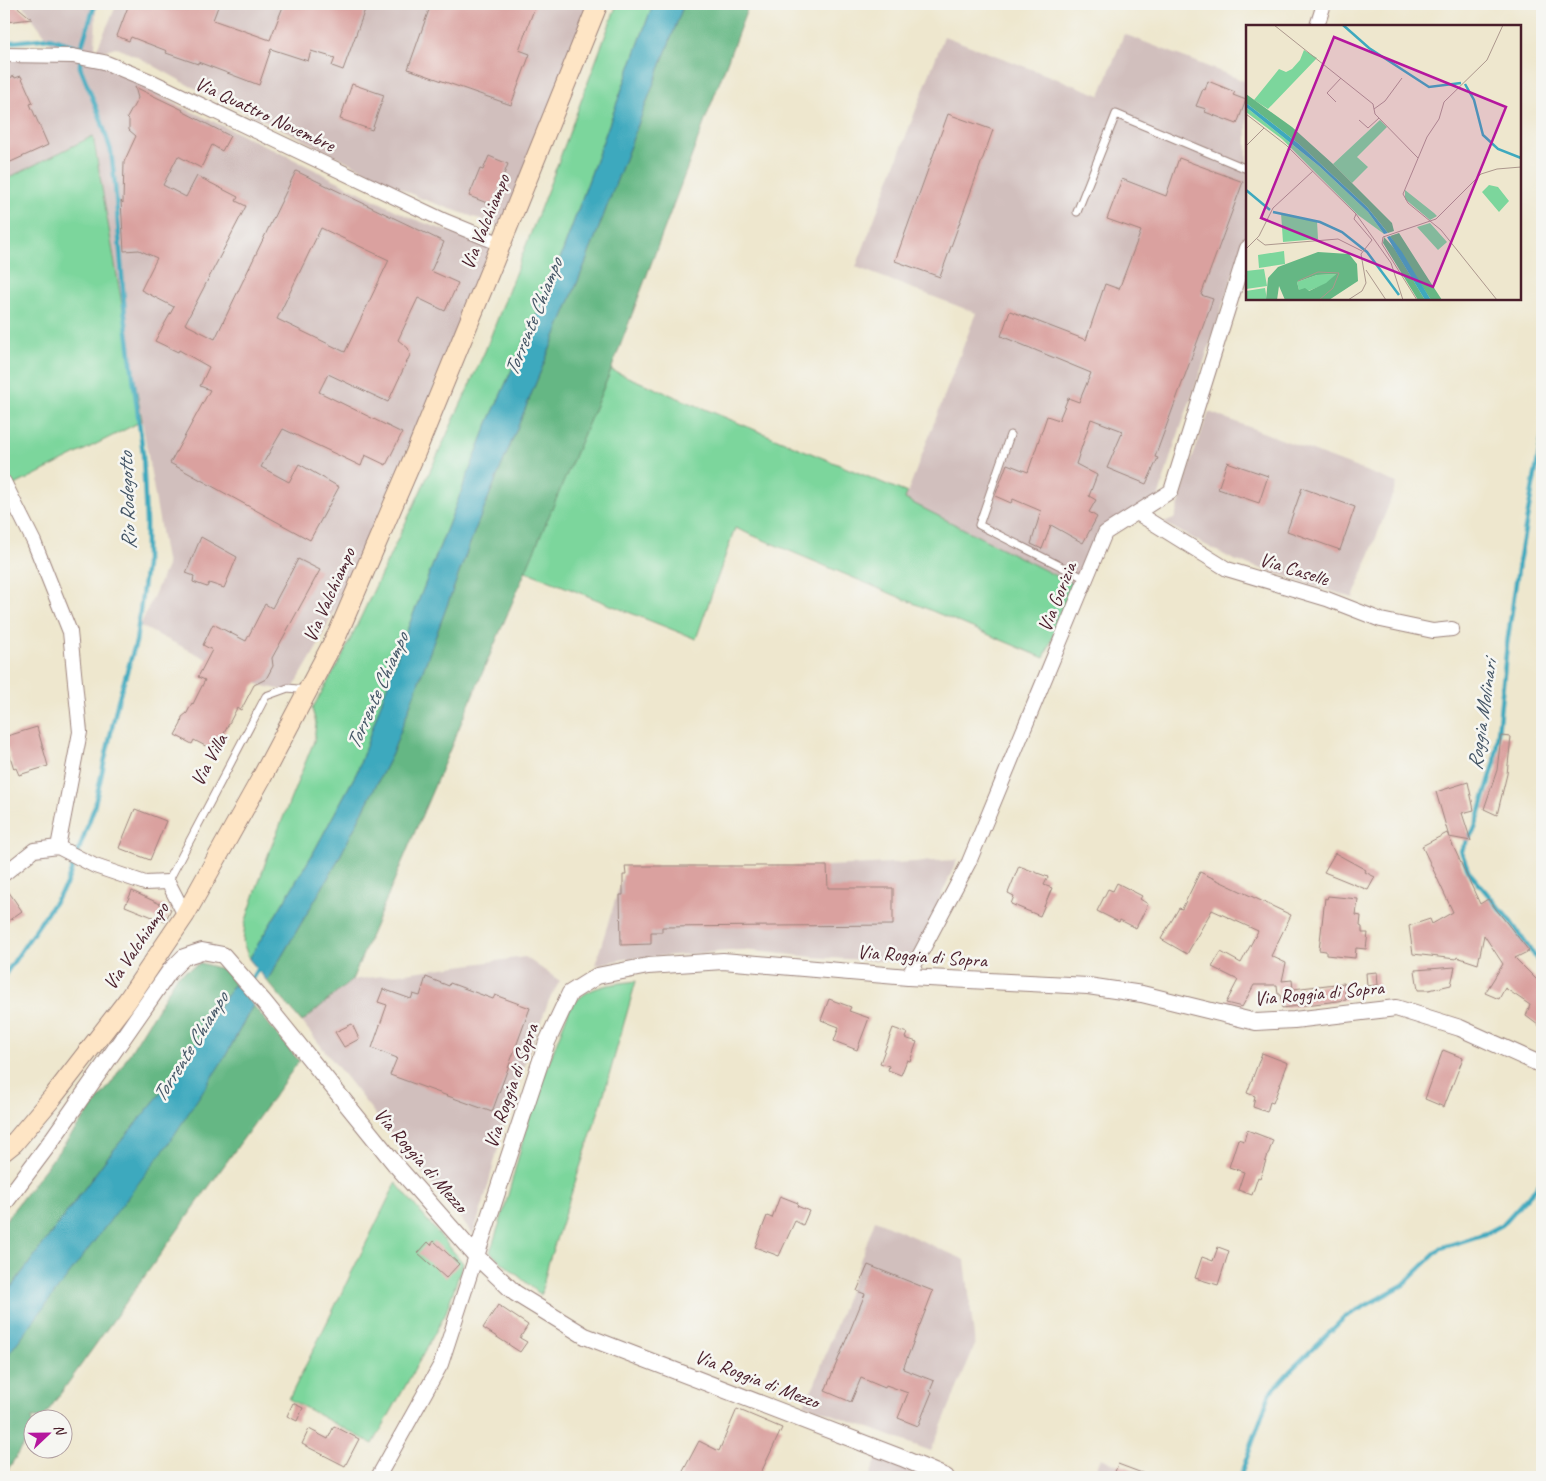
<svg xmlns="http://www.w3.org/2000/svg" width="1546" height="1481" font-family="Caveat,sans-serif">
  <rect width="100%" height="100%" fill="#f6f6f2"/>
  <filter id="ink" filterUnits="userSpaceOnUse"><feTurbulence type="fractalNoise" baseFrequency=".02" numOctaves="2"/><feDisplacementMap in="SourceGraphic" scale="10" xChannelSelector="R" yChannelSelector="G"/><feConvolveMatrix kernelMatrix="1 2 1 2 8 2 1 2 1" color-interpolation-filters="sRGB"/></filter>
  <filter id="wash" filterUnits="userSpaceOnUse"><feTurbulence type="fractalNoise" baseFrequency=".0096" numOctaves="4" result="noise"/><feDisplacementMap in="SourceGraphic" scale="20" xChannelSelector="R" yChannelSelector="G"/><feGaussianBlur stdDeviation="1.12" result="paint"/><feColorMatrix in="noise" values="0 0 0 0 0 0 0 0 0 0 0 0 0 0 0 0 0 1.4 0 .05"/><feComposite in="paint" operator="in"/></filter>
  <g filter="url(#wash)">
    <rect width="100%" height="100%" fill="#eee7ce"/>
    <!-- industrial -->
    <path fill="#d1bfbd" d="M22 4H96L95 53 117 4H589L504 228 420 198 290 133 190 86 140 58 115 47 95 54 130 78 180 106 281 153 411 218 496 249 366 544 317 647 291 692 260 685 140 626 167 566 93 136 4 180V53H58Z
      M1124 34 1247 82V232L1205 359 1172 452 1157 502 1093 546 1074 585 905 499 976 313 856 267 944 36 1100 95Z
      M1209 412 1397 483 1353 598 1234 560 1164 523 1174 519 1176 514 1192 459Z
      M957 860 911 963 813 957 742 950 625 959 595 965 623 875 625 874V866H827Z
      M525 957 560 981 549 1000 511 1100 483 1204 473 1234 417 1167 302 1022 352 980Z
      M875 1220 965 1260 975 1345 931 1451 804 1404 815 1383Z
      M1101 1458 1148 1477H1093Z
      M877 1459 922 1476 925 1477H869Z"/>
    <!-- green -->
    <path fill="#7cd69c" stroke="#637a64" d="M617 4H653L553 278 488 423 402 643 357 772 312 855 249 959 243 942 245 923 268 855 314 741 316 723 312 709 341 659 439 452 485 351 558 163Z
      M93 136 142 421 13 486 4 472V180Z
      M611 370 907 493 905 499 1074 585 1044 658 735 528 696 639 525 571Z
      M636 981 601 1104 548 1264 541 1295 490 1252 504 1210 532 1107 569 1010C586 985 608 985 636 981Z
      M396 1183 463 1263 445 1315 373 1444 289 1399Z"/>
    <!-- forest -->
    <path fill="#65b784" stroke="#586b58" d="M684 4H749L611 370 352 980 302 1022 267 981 335 866 392 754 475 530 585 264Z
      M201 963 225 970 234 984 176 1075 107 1158 4 1297V1222L112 1082 178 975Z
      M253 1005 299 1061 43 1418H32V1433L4 1475V1360L83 1254 225 1057Z"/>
    <!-- water -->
    <path fill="#3ea9be" stroke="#446474" d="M653 4H684L585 264 475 530 392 754 335 866 267 981 249 959 312 855 357 772 402 643 488 423 553 278Z
      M234 984 253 1005 225 1057 169 1143 4 1360V1297L107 1158 176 1075Z"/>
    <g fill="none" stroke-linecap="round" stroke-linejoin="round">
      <!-- stream -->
      <path stroke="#3ea9be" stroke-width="4.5" d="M4 43 49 38 81 48
        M1542 437 1519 562 1507 644 1495 762 1475 828 1461 851 1469 872 1511 922 1542 967
        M4 976 66 885 94 808 118 701 136 642 146 565V522L143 453 125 315 115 185 111 151 100 117 80 67 81 48 95 4
        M251 980 260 965
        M1240 1477 1270 1393 1291 1370 1345 1317 1403 1285 1441 1248 1487 1233 1502 1225 1542 1181"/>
    </g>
    <g id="blocks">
      <!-- building -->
      <path fill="#daa19f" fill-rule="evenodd" d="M4 4H14L32 19 6 22Z
        M129 4H219L213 20 270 40 284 4H367L343 70 332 66 335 58 311 51 308 61 271 49 259 85 198 62V64L166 53 167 51 131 37 129 41 117 36Z
        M431 4H536L519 50 530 54 511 105 408 69Z
        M14 76 15 78 21 76 33 103 30 104 48 145 4 165V81Z
        M1208 81 1235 92 1233 95 1246 100 1237 124 1205 112 1206 109 1196 106 1203 89 1205 90Z
        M352 84 384 95 372 130 340 119Z
        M135 87 183 110 182 111 230 136 222 151 212 145 201 168 178 156 163 185 186 197 197 176 238 197 236 201 246 206 185 324 215 339 296 171 444 242 431 271 458 283 445 311 418 298 398 340 408 348 410 355 388 402 328 374 319 392 402 433 386 465 365 455 361 466 283 429 261 467 289 482 299 464 339 487 310 540 170 463 210 390 200 386 209 367 179 350 178 352 155 341 174 307 141 290 157 258 139 250 124 251 121 201 123 203 124 162 136 136 129 130V120L127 118 138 98ZM321 228 389 260 345 352 277 319Z
        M948 114 993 130 940 277 895 261Z
        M489 156 508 164 492 205 469 196 480 169 483 170Z
        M1179 158 1243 182 1201 295 1213 299 1155 457 1158 458 1146 484 1107 468 1123 431 1091 419 1076 464 1097 475 1089 496 1096 500 1089 512 1097 517 1083 543 1051 525 1042 549 1031 544 1041 511 1013 499 1011 503 995 496 1007 464 1028 472 1047 416 1059 420 1068 398 1079 402 1091 373 1001 336 1010 311 1086 340 1105 284 1119 289 1141 231 1107 219 1122 179 1166 196Z
        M1227 462 1268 476 1259 503 1218 489Z
        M1302 488 1355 507 1340 550 1287 531Z
        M201 537 237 557 224 588 209 583 207 587 193 582 194 576 186 573Z
        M298 559 320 570 272 658 273 666 266 679 254 685 241 710 237 708 215 751 194 740 192 744 175 735 181 724 182 717 187 713 192 703 193 704 205 680 198 677 212 650 203 645 213 624 246 641 265 604 272 608Z
        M37 727 48 766 19 775 16 768 14 769 4 737Z
        M1501 736 1511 737 1507 774 1497 815 1484 809 1497 770Z
        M1468 782 1474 810 1462 813 1471 841 1449 837 1436 792Z
        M135 809 166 821 150 860 119 848Z
        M1447 833 1480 904 1488 899 1529 951 1515 958 1542 985V1028L1526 1016 1530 1005 1505 988 1499 999 1485 993 1503 964 1484 935 1478 964 1457 957 1456 959 1413 954 1409 926 1430 919 1432 924 1453 912 1422 846Z
        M1335 853 1366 870 1365 872 1375 877 1368 890 1324 872Z
        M625 866H827L828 888H893V925L662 927V932H651V944L621 945 620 895H623V875H626Z
        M1019 866 1048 877 1044 885 1052 888 1040 916 1011 904 1014 896 1008 893Z
        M1200 872 1291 915 1271 956 1286 963 1282 981 1292 980 1293 989 1344 983 1346 1000 1282 1008 1280 994H1278L1277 985H1254L1242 1007 1226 1003 1238 980 1212 967 1221 952 1241 963 1258 931 1212 910 1187 954 1161 939 1179 908 1182 909Z
        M1117 883 1142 896 1140 899 1148 904 1136 928 1120 920 1119 922 1097 911 1108 889 1113 891Z
        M4 885 22 911 4 924Z
        M132 891 171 909 165 922 125 906Z
        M1328 896 1358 899 1356 915 1361 916 1360 926 1362 927V933H1368L1366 949 1356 948 1355 958 1326 955V951L1319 950 1325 898 1327 899Z
        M1455 967 1451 985 1429 990H1418L1415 970Z
        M1377 972 1378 985 1367 986 1366 973Z
        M426 977 449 986 450 983 493 999 495 995 530 1008 492 1112 390 1075 397 1058 372 1048 387 1005 378 1002 383 989 411 999 413 994 420 996Z
        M829 999 851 1007 849 1011 869 1018 857 1050 834 1041 839 1027 821 1020Z
        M352 1024 359 1039 344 1047 335 1032Z
        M893 1028 907 1033 905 1038 917 1042 910 1061 907 1060 901 1075 888 1070 889 1066 880 1063Z
        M1443 1050 1463 1058 1444 1107 1425 1099Z
        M1262 1053 1288 1063 1273 1103 1270 1102 1267 1112 1253 1107 1255 1096 1247 1093Z
        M1247 1130 1273 1140 1260 1178 1258 1177 1252 1195 1238 1190 1244 1172 1229 1167 1238 1139 1244 1141Z
        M780 1196 798 1203 797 1206 809 1211 803 1225 795 1221 779 1256 755 1247 767 1216 772 1218Z
        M434 1241 459 1264 446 1278 418 1253 428 1242 431 1245Z
        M1218 1247 1229 1251 1218 1285 1195 1278 1202 1257 1213 1261Z
        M868 1265 933 1291 903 1369 934 1381 930 1391 932 1392 918 1426 898 1418 908 1393 886 1385 885 1388 861 1378 851 1402 825 1391 865 1294 857 1291Z
        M498 1305 528 1325 520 1338 527 1342 520 1352 483 1328Z
        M293 1403 303 1408 297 1421 287 1416Z
        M737 1409 782 1428 759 1477H680L699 1441 719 1451Z
        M334 1426 359 1439 345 1466 302 1444 309 1429 328 1439Z
        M1118 1464 1150 1476 1149 1477H1113Z"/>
    </g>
  </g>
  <g filter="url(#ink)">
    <use href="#blocks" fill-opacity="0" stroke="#9c837c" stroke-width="1"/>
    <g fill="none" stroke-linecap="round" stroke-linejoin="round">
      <!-- service casing -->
      <g stroke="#9c837c" stroke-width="9">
        <path id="service" d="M1077 212 1116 114 1247 169
          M1010 435 979 525 1086 579
          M168 882 266 696 288 688 306 690"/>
      </g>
      <!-- minor casing -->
      <g stroke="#9c837c" stroke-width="16">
        <path id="minor" d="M1317 26 1324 4
          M4 55 73 56 104 62 155 83 445 221 501 244
          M4 482 34 542 70 632 80 732 58 847
          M1137 513 1227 569 1327 599 1381 620 1433 631 1452 629
          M4 874 34 850 58 847 95 866 145 883 168 882 185 915
          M908 977 969 862 1105 533 1171 491 1247 248
          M378 1477 441 1364 476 1256"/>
      </g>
      <!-- tertiary casing -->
      <g stroke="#9c837c" stroke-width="18">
        <path id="tertiary" d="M4 1204 49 1144 169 972 184 957 202 951 223 955 264 1002 395 1164 476 1256 515 1293 585 1336 902 1458 946 1477
          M476 1256 547 1042 570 993 597 976 648 966 723 961 908 977 1088 986 1142 994 1256 1022 1294 1020 1396 1008 1460 1028 1542 1065"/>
      </g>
      <!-- secondary casing -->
      <g stroke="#9c837c" stroke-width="21">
        <path id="secondary" d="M4 1151 14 1143 52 1098 127 1001 185 915 262 777 338 633 415 454 501 244 598 4"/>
      </g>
      <!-- service -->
      <use href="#service" stroke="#fff" stroke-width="7"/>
      <!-- minor -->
      <use href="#minor" stroke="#fff" stroke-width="14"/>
      <!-- tertiary -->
      <use href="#tertiary" stroke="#fff" stroke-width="16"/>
      <!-- secondary -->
      <use href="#secondary" stroke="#fee5c5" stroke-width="19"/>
    </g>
  </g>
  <g text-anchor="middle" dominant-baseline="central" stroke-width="5" stroke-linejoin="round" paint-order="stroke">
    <!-- street labels -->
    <g font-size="20" fill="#4a1f2b" stroke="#f6f6f2">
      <text transform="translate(265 114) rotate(25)">Via Quattro Novembre</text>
      <text transform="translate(485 222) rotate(-68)">Via Valchiampo</text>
      <text transform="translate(1294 569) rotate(17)">Via Caselle</text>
      <text transform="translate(329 595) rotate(-66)">Via Valchiampo</text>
      <text transform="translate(1057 597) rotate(-68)">Via Gorizia</text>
      <text transform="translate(209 760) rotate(-62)">Via Villa</text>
      <text transform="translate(136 946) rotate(-56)">Via Valchiampo</text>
      <text transform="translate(922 956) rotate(4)">Via Roggia di Sopra</text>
      <text transform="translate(1319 993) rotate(-5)">Via Roggia di Sopra</text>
      <text transform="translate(511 1086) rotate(-71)">Via Roggia di Sopra</text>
      <text transform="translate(421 1160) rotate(49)">Via Roggia di Mezzo</text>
      <text transform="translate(757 1379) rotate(21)">Via Roggia di Mezzo</text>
    </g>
    <!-- water labels -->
    <g font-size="21" font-style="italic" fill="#455666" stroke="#f6f6f2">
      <text transform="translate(533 317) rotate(-68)">Torrente Chiampo</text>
      <text transform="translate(127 501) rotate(-92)">Rio Rodegotto</text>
      <text transform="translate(377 691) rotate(-66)">Torrente Chiampo</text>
      <text transform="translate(1482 715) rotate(-82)">Roggia Molinari</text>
      <text transform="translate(190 1047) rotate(-58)">Torrente Chiampo</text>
    </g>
  </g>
  <!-- overview -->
  <g transform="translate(1246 25)">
    <rect width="275" height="275" fill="#eee7ce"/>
    <path d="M58 25 71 33 22 84 8 75 33 44 40 47 46 44 54 35ZM0 82 73 141 122 187 138 209 112 190 36 114 0 87ZM134 95 141 102 111 132 122 142 106 158 87 139ZM243 160 252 162 263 176 253 187 236 167ZM159 165 188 188 191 191 184 195 159 174ZM35 188 71 196 72 214 37 217ZM184 198 201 217 192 225 171 202ZM38 226 39 239 13 243 12 230ZM18 244 21 261 0 264V246ZM90 249 80 259 62 266 53 265 51 257 71 250ZM19 263 21 275H1L0 266Z" fill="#7cd69c"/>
    <path d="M0 69 46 102 87 139 146 198 148 206 142 208 121 182 53 119 0 78ZM153 208 183 255 196 275H185L144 211ZM138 212 148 223 179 275H172L137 218ZM72 227 103 229 111 239 112 256 83 275H39L33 261 31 275H20L22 253 32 242ZM90 249 80 258 63 266 59 263 53 265 51 257 71 250Z" fill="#65b784" fill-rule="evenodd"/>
    <path d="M0 78 53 119 121 182 142 208 138 209 122 187 73 141 0 82ZM144 211 156 227 185 275H179L141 212Z" fill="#3ea9be"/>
    <path fill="none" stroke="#3ea9be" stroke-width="2.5" d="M97 0 123 23 183 62 215 58M219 59 228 75 237 110 252 124 275 133M0 165 24 185M27 187 74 197 96 207 121 227 153 270"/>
    <path fill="none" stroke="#ac978d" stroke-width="1" d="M28 0 127 79 129 89 172 133M90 77 81 68 95 53M128 84 139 76 156 53M0 89 40 120 110 189 145 238 157 275M113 95 122 103 133 93M0 121 18 103M110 189 108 194 126 215M11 214 19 220 92 214 116 226M0 224 13 211 27 183 67 146M120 245 140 275M52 256 72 247 93 248 87 263 73 275M102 275 116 266 120 258 115 229 126 215M171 275 136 219 137 212 190 194 235 149 251 144 275 142M251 275 195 205 162 178 157 169 181 112 193 94 198 77 241 35 257 0"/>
    <path fill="#b5179e" fill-opacity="0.15" stroke="#b5179e" stroke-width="2.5" d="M88 12 260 82 187 262 15 193Z"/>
    <rect width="275" height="275" fill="none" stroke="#4a1f2b" stroke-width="2.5"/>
  </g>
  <!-- margin -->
  <rect width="1546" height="1481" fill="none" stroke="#f6f6f2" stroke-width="20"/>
  <!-- north arrow -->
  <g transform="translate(48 1434) rotate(68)"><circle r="24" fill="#f6f6f2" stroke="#b1a0a2"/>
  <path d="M0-4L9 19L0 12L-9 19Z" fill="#b5179e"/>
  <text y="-8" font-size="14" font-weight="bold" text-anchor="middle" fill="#4a1f2b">N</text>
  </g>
</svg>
